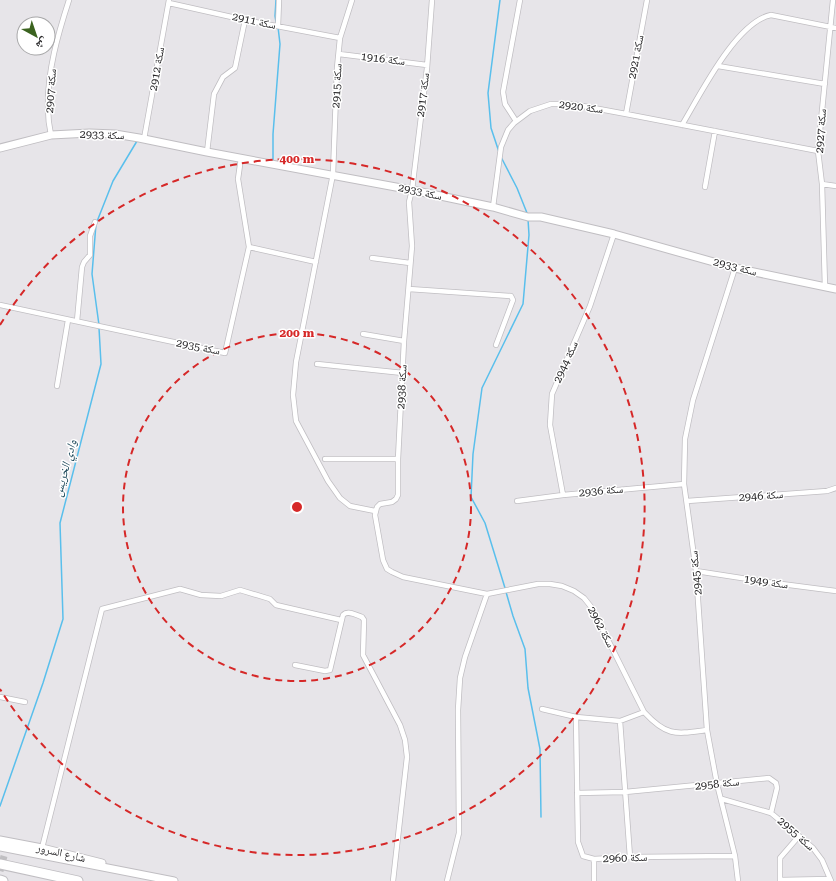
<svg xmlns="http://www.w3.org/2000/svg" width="836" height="881" font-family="'Roboto Serif','Noto Naskh Arabic',serif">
  <rect width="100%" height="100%" fill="#e7e5e9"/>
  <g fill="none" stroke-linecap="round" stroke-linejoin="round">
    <!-- stream -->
    <path stroke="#59bfec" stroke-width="1.5" d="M276 0 275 16 276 22
      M499 152 491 128 488 93 500 0
      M501 157 517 188 527 213
      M273 161V134L280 44 278 27
      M99 325 92 274 96 224 113 181 137 141
      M505 588 485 523 471 497 473 454 482 388 523 304 529 235 528 219
      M506 592 513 616 525 649 528 688 540 749 541 817
      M0 806 43 683 63 619 60 523 101 364 99 328"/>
    <!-- secondary-tunnel -->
    <path stroke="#c0bfc2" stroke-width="7" stroke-dasharray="7 3.5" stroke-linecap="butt" d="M0 871 4 856"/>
    <!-- street casing -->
    <g stroke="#c0bec2" stroke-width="6">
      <path id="street" d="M352 0 340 38 337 68 333 174 296 362 293 395 296 421 328 481 340 498 350 506 375 511
        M432 0 427 68 412 190 409 202 412 246 404 341 398 459V495L396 499 392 502 380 504 377 507 375 515 383 560 387 569 392 572 403 577 487 594 538 584H550L562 586 574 591 584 598 592 608 644 712C667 737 676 734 707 730
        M169 3 245 20 340 38
        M278 26 279 0
        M339 54 427 65
        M718 66 825 84
        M626 114 647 0
        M516 121 505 104 503 92 520 0
        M682 125C700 95 736 22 771 15L836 28
        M51 135C49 126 48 117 48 108 47 72 58 34 69 0
        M144 139 169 0
        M207 152 214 94 223 77 235 68 245 20
        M822 184 836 186
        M705 187 715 131
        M493 207 501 147 508 130 514 123 530 111 551 104H572L626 114 818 151
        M249 247 316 262
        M372 258 410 263
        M735 268 693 400 685 439 684 484 696 571 707 730 717 784 735 856 738 881
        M825 287 822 184 818 151 833 0
        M409 289 511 296 513 300 496 345
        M0 305 225 353 249 247 238 179 241 158
        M77 321 82 267 84 262 90 255V236L95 222
        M363 334 404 341
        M317 364 403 373
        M57 386 68 320
        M325 459H398
        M563 495 550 425 552 394 590 306 614 234
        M517 501 563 495 684 484
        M687 501 827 491 836 488
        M696 571 774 583 836 591
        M295 665 325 671 330 670 343 615C348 610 356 615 362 617L364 620 363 655 400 725 405 740 407 757 393 881
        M0 697 25 702
        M542 709 576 717 620 721 644 712
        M576 717 578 842 583 856 594 859 630 857 735 856
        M620 721 630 857
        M577 793 625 792 769 778 776 783 777 788 771 813
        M722 799 771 813 813 848 822 860 831 881
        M42 848 102 609 180 589 201 595 221 596 240 590 270 599 276 605 341 620
        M780 880 830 879
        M447 881 459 833 458 710 460 678 465 657 487 594
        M594 881V859
        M780 881V858L799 836"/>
    </g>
    <!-- secondary casing -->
    <g stroke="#c0bec2" stroke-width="9">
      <path id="secondary" d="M0 148 51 135 90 133 115 134 139 138 207 152 412 190 493 207 528 217H541L614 234 735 268 836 289
        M0 840 42 848 102 863
        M0 847 174 881"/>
    </g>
    <!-- highway casing -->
    <g stroke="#c0bec2" stroke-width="11">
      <path id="highway" d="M0 864 78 881
        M0 880 3 881"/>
    </g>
    <!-- street -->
    <use href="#street" stroke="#fff" stroke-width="4.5"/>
    <!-- secondary -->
    <use href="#secondary" stroke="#fff" stroke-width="7"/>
    <!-- highway -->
    <use href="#highway" stroke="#fff" stroke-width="9"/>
  </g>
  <!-- distance rings -->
  <g fill="none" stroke="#d62828" stroke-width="2" stroke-dasharray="7 5">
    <circle cx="297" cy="507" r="174"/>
    <path d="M0 325A348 348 0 1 1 0 689"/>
  </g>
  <g text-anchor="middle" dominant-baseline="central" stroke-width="3" stroke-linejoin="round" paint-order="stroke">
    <!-- street labels -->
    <g font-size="11" fill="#262527" stroke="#fff">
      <text transform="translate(254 21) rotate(12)">سكة 2911</text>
      <text transform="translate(636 57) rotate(-79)">سكة 2921</text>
      <text transform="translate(383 59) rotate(7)">سكة 1916</text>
      <text transform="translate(157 69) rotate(-80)">سكة 2912</text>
      <text transform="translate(337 86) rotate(-87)">سكة 2915</text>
      <text transform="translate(51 91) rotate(-86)">سكة 2907</text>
      <text transform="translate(423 95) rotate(-83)">سكة 2917</text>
      <text transform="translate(581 107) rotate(7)">سكة 2920</text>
      <text transform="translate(821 131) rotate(-86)">سكة 2927</text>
      <text transform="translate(102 135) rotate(2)">سكة 2933</text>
      <text transform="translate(420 192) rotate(12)">سكة 2933</text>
      <text transform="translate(735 267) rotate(14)">سكة 2933</text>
      <text transform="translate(198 347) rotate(11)">سكة 2935</text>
      <text transform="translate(566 362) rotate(-66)">سكة 2944</text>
      <text transform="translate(402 387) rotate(-87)">سكة 2938</text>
      <text transform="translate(601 491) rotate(-5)">سكة 2936</text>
      <text transform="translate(761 496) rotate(-4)">سكة 2946</text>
      <text transform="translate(696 573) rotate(-96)">سكة 2945</text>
      <text transform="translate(766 582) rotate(8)">سكة 1949</text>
      <text transform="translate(601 627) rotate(62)">سكة 2962</text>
      <text transform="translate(717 784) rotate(-6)">سكة 2958</text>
      <text transform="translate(796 834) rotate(41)">سكة 2955</text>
      <text transform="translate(61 853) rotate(13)">شارع السرور</text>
      <text transform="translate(625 858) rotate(-2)">سكة 2960</text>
    </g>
    <!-- water labels -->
    <g font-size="12" font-style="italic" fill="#113e51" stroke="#fff">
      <text transform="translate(65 468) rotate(-75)">وادي الخريس</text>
    </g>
  </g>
  <circle cx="297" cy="507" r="6" fill="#d62828" stroke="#fff" stroke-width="2"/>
  <g font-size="12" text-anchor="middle" font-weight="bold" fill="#d62828" stroke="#fff" stroke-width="3" stroke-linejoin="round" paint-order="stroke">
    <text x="297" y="163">400 m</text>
    <text x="297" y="337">200 m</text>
  </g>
  <!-- north arrow -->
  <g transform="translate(36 36) rotate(140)"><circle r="19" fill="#ffffff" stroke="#a8a8a9"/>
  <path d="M0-3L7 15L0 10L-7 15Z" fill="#3b631f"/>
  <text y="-6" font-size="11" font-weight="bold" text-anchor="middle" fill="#262527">ش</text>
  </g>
</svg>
